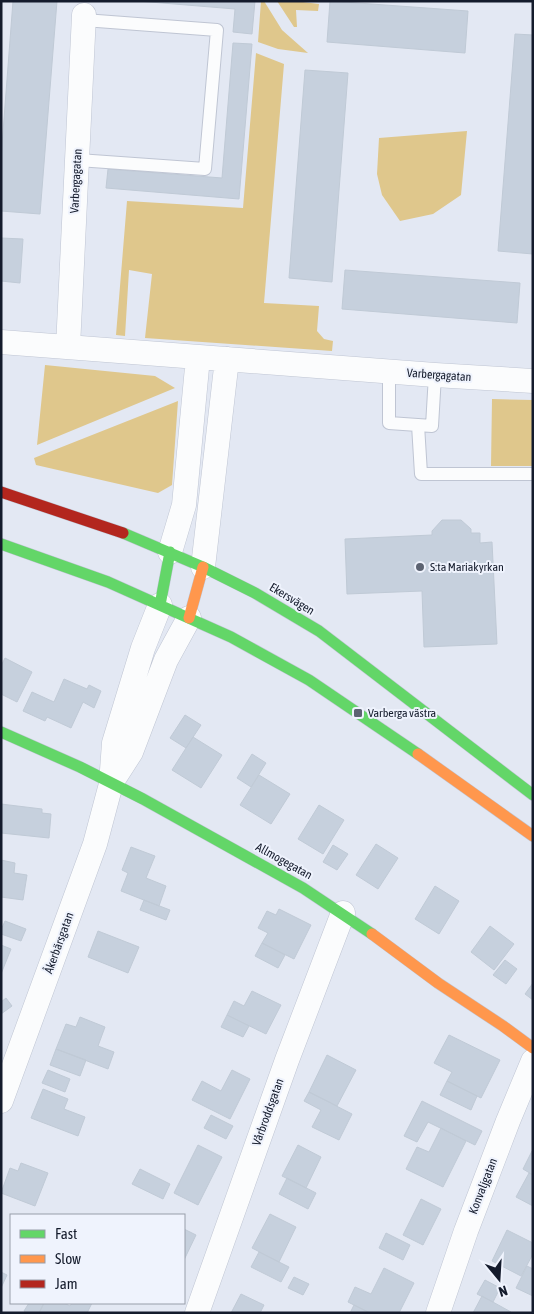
<svg xmlns="http://www.w3.org/2000/svg" width="534" height="1314" font-family="'Asap Condensed',sans-serif">
  <rect width="100%" height="100%" fill="#e3e8f3"/>
  <!-- green -->
  <path fill="#dfc78c" d="M261 1H264L282 30 308 53 278 49 258 42Z
    M277 1H295L319 4 318 11 296 10 297 27H294Z
    M256 53 284 64 264 303 319 306 317 331 324 339 333 341 332 351 145 338 152 274 129 270 125 336 116 335 127 201 243 208Z
    M467 131 461 195 433 214 400 221 382 195 377 174 379 138Z
    M45 365 155 376 175 388 37 445Z
    M492 399 533 400V466H491Z
    M178 401 172 485 158 493 36 465 34 458Z"/>
  <!-- building -->
  <path fill="#c6d0dd" stroke="#c0cad6" d="M13 1H57L40 214 1 211V158Z
    M138 1H255L252 34 233 32 235 9Z
    M330 1 468 11 465 53 327 42Z
    M515 34 533 35V254L498 251Z
    M233 43 252 44 239 199 106 188 108 169 222 178Z
    M305 70 348 73 332 282 289 278Z
    M1 238 23 239 20 283 1 281Z
    M345 270 520 283 517 323 342 309Z
    M442 520H461L471 529V533H480V543L492 542 497 644 424 647 422 591 347 594 345 539 432 535V531Z
    M5 658 32 672 17 702 1 694V666Z
    M64 679 87 689 89 685 101 691 94 708 83 702 71 728 47 717 45 721 23 711 32 692 54 702Z
    M185 715 201 725 186 748 170 738Z
    M193 737 222 755 201 788 172 770Z
    M252 754 266 763 251 787 237 778Z
    M259 775 290 794 271 824 240 805Z
    M1 804 42 809V813L51 814 49 838 1 833Z
    M319 805 344 820 323 854 298 839Z
    M376 844 398 858 378 889 356 875Z
    M333 845 348 854 337 870 323 862Z
    M131 847 155 856 146 878 166 886 159 906 121 891 128 873 122 870Z
    M1 860 15 863 14 873 27 875 23 900 1 897Z
    M435 886 459 901 439 934 415 919Z
    M144 900 170 910 166 920 140 910Z
    M279 909 311 925 294 959 262 943 268 933 258 928 267 911 276 915Z
    M5 921 26 929 21 941 1 934V930Z
    M490 926 514 944 494 970 471 952Z
    M98 931 139 947 128 973 88 957Z
    M262 943 285 955 278 968 255 956Z
    M1 945 11 949 1 974Z
    M505 960 517 969 506 984 493 975Z
    M533 983V1000L525 994Z
    M252 991 281 1005 266 1034 227 1015 234 1001 244 1006Z
    M6 998 12 1006 1 1014V1002Z
    M227 1015 249 1026 243 1037 221 1027Z
    M80 1017 105 1027 98 1046 114 1052 108 1069 56 1049 66 1024 76 1027Z
    M449 1035 500 1060 481 1098 447 1081 452 1072 434 1063Z
    M56 1049 86 1060 80 1076 50 1065Z
    M327 1055 356 1070 337 1106 309 1092Z
    M48 1070 70 1079 65 1092 42 1083Z
    M232 1070 250 1079 230 1119 192 1100 202 1081 221 1091Z
    M447 1081 477 1096 471 1110 440 1095Z
    M43 1089 68 1099 64 1109 85 1117 78 1136 31 1118Z
    M309 1092 352 1114 339 1140 312 1127 321 1110 304 1101Z
    M422 1101 482 1131 475 1145 428 1122 417 1142 404 1136Z
    M211 1115 233 1126 226 1139 204 1128Z
    M441 1128 466 1141 443 1187 406 1169 417 1147 429 1152Z
    M198 1145 222 1157 198 1205 174 1193Z
    M298 1145 321 1157 306 1188 282 1176Z
    M532 1151H533V1175L523 1169Z
    M21 1163 48 1173 35 1206 1 1193 10 1168 18 1171Z
    M140 1169 170 1184 163 1199 132 1184Z
    M529 1173 533 1175V1206L516 1197Z
    M287 1178 316 1193 308 1209 279 1194Z
    M421 1199 441 1209 423 1245 403 1235Z
    M270 1214 296 1227 279 1262 252 1248Z
    M184 1229 196 1235 184 1260Z
    M507 1230 533 1243V1254L521 1276 492 1261Z
    M386 1233 410 1245 403 1260 379 1248Z
    M259 1252 289 1267 281 1282 251 1267Z
    M527 1266 533 1269V1296L516 1288Z
    M384 1268 414 1283 399 1313H370L348 1302 355 1287 371 1294Z
    M1 1272 7 1275 1 1288Z
    M294 1277 309 1284 303 1295 288 1288Z
    M485 1280 500 1288 493 1302 477 1294Z
    M241 1294 264 1305 260 1313H231Z
    M482 1296 511 1312V1313H473Z
    M29 1303H44L39 1313H27L24 1311Z
    M44 1303H64L70 1306 72 1303H92L87 1313H39Z
    M354 1305 370 1313H350Z"/>
  <g fill="none" stroke-linecap="round" stroke-linejoin="round">
    <!-- lane casing -->
    <g stroke="#bfc5d3" stroke-width="14">
      <path id="lane" d="M78 160 205 169 217 30 84 20
        M389 371V423L432 426 435 375
        M418 425 421 474H533"/>
    </g>
    <!-- street casing -->
    <g stroke="#bfc5d3" stroke-width="25">
      <path id="street" d="M1 342 435 375 533 381
        M68 347 84 15
        M170 552 184 505 198 357
        M203 567 227 359
        M113 780 131 752 166 660 189 618
        M1 1101 95 844 111 784 114 743 143 648 160 605
        M197 1313 287 1060 343 913
        M438 1313 466 1231 508 1121 533 1061"/>
    </g>
    <!-- fast casing -->
    <g stroke="#bfc5d3" stroke-width="12">
      <path id="fast" d="M123 533 203 567 255 593 319 631 533 795
        M1 544 108 582 231 637 309 680 418 754
        M160 605 170 552
        M1 732 80 767 143 799 303 888 372 934"/>
    </g>
    <!-- slow casing -->
    <g stroke="#bfc5d3" stroke-width="12">
      <path id="slow" d="M189 618 203 567
        M418 754 533 836
        M372 934 438 983 503 1026 533 1048"/>
    </g>
    <!-- jam casing -->
    <g stroke="#bfc5d3" stroke-width="12">
      <path id="jam" d="M1 492 123 533"/>
    </g>
    <!-- lane -->
    <use href="#lane" stroke="#fbfcfd" stroke-width="12"/>
    <!-- street -->
    <use href="#street" stroke="#fbfcfd" stroke-width="24"/>
    <!-- fast -->
    <use href="#fast" stroke="#63d668" stroke-width="11"/>
    <!-- slow -->
    <use href="#slow" stroke="#ff974d" stroke-width="11"/>
    <!-- jam -->
    <use href="#jam" stroke="#b3261e" stroke-width="11"/>
  </g>
  <!-- markers -->
  <g fill="#5c6372" stroke="#eff3fd" stroke-width="2">
    <circle cx="420" cy="567" r="5"/>
    <rect x="353" y="708" width="10" height="10" rx="2.5"/>
  </g>
  <g text-anchor="middle" dominant-baseline="central" stroke-width="4" stroke-linejoin="round" paint-order="stroke">
    <!-- street labels -->
    <g font-size="12" fill="#141b2c" stroke="#eff3fd">
      <text transform="translate(76 181) rotate(-87)">Varbergagatan</text>
      <text transform="translate(439 375) rotate(4)">Varbergagatan</text>
      <text transform="translate(292 599) rotate(31)">Ekersvägen</text>
      <text transform="translate(284 861) rotate(29)">Allmogegatan</text>
      <text transform="translate(59 943) rotate(-70)">Åkerbärsgatan</text>
      <text transform="translate(268 1112) rotate(-70)">Vårbroddsgatan</text>
      <text transform="translate(483 1186) rotate(-69)">Konvaljgatan</text>
    </g>
    <!-- poi labels -->
    <g font-size="12" fill="#141b2c" stroke="#eff3fd" text-anchor="start">
      <text x="430" y="567">S:ta Mariakyrkan</text>
      <text x="368" y="713">Varberga västra</text>
    </g>
  </g>
  <!-- border -->
  <rect width="534" height="1314" fill="none" stroke="#141b2c" stroke-width="5"/>
  <!-- legend -->
  <rect x="10" y="1214" width="175" height="90" fill="#eff3fd" stroke="#979da9"/>
  <rect x="20" y="1230" width="25" height="8" fill="#63d668" stroke="#979da9"/>
  <text x="55" y="1239" font-size="15" fill="#141b2c">Fast</text>
  <rect x="20" y="1255" width="25" height="8" fill="#ff974d" stroke="#979da9"/>
  <text x="55" y="1264" font-size="15" fill="#141b2c">Slow</text>
  <rect x="20" y="1280" width="25" height="8" fill="#b3261e" stroke="#979da9"/>
  <text x="55" y="1289" font-size="15" fill="#141b2c">Jam</text>
  <!-- north arrow -->
  <g transform="translate(499 1279) rotate(162)" stroke="#eff3fd" stroke-width="4" paint-order="stroke">
  <path d="M0-4L9 19L0 12L-9 19Z" fill="#141b2c"/>
  <text y="-8" font-size="14" font-weight="bold" text-anchor="middle" fill="#141b2c">N</text>
  </g>
</svg>
